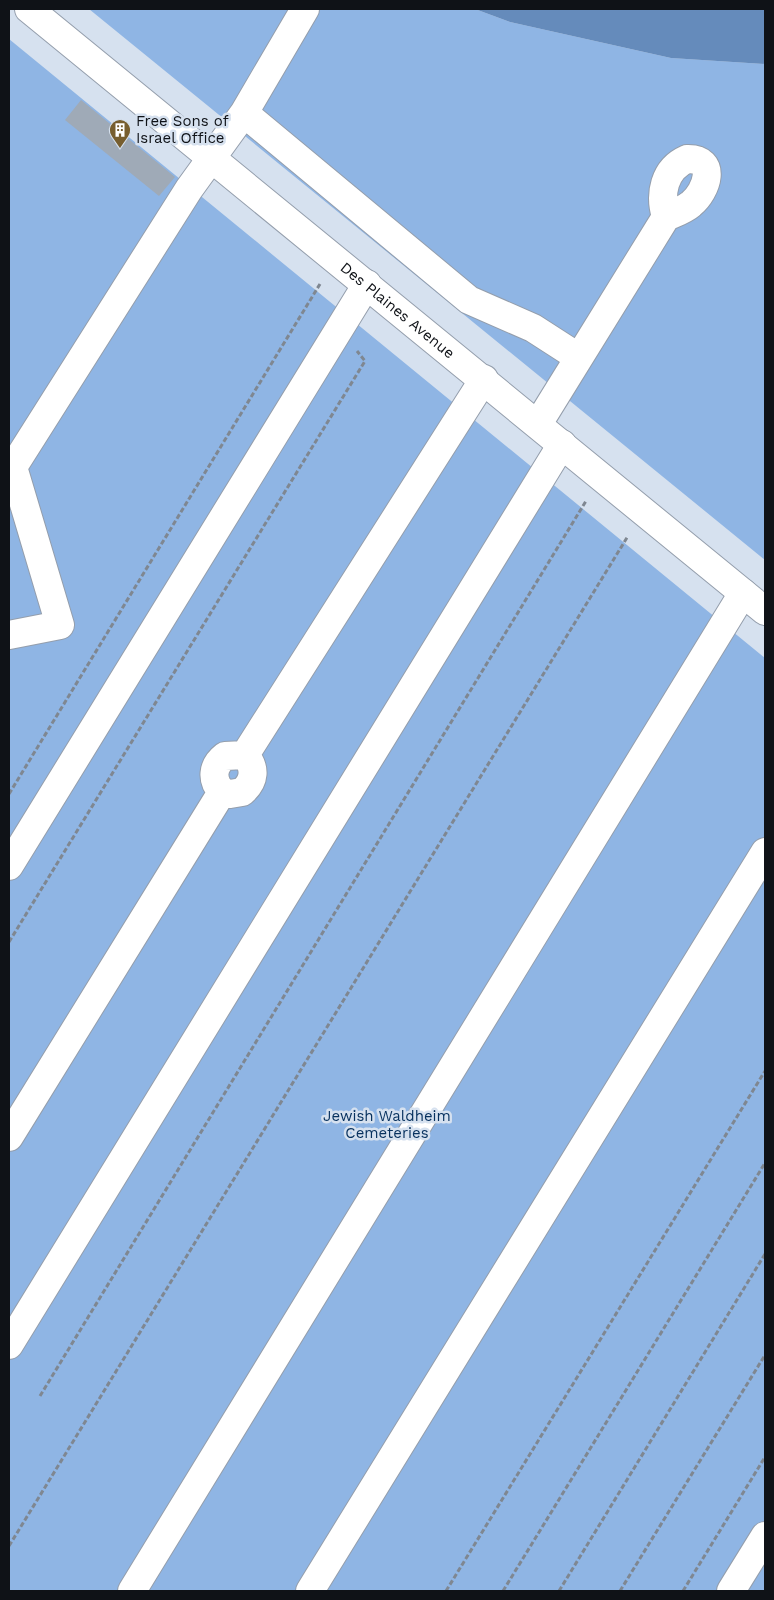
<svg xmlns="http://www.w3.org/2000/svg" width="774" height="1600" font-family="'Work Sans',sans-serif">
  <rect width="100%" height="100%" fill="#d6e1ef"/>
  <!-- green -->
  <path fill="#8fb5e4" d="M89 9H475L510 22 671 58 765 64V560Z
    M9 39 765 658V1591H9Z"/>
  <!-- water -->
  <path fill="#658bbb" d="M475 9H765V64L671 58 510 22Z"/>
  <!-- building -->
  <path fill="#9faab7" d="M81 100 175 177 159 196 65 120Z"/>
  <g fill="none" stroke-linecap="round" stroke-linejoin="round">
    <!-- minor casing -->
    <g stroke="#949eac" stroke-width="30">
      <path id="minor" d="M244 113 469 300 533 328 578 357
        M538 424 666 217C675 213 684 210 691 204 707 191 718 158 687 159 664 169 659 194 666 217
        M9 468 13 467 189 189 244 113 305 9
        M9 635 60 625 13 467
        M222 792 230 794 242 792C255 781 256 768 245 755
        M9 866 367 284
        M9 1137 222 792C211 780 212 766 225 756L245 755 484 379
        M9 1345 562 444
        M132 1591 743 593
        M310 1591 765 852
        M731 1591 765 1536"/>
    </g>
    <!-- major casing -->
    <g stroke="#949eac" stroke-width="30">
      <g id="major">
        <path id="s1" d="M29 9 765 611"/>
      </g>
    </g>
    <!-- path -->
    <path stroke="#7f8791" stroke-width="3" stroke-dasharray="5 2.5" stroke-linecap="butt" d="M9 794 320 284
      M9 942 365 361 357 351
      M40 1396 586 501
      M9 1546 628 536
      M446 1591 765 1071
      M503 1591 765 1163
      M559 1591 765 1254
      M620 1591 765 1355
      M683 1591 765 1457"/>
    <!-- minor -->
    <use href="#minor" stroke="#fff" stroke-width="28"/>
    <!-- major -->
    <use href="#major" stroke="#fff" stroke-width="28"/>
  </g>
  <!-- icons -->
  <defs>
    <g id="building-pin" transform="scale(1.125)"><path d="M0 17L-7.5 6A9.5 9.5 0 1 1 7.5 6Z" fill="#775e2f" stroke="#d6e1ef"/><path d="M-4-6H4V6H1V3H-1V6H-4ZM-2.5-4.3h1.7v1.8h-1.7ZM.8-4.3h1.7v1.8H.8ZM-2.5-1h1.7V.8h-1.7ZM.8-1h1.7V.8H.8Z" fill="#fff"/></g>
  </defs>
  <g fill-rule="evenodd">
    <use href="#building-pin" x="120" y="130"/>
  </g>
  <g text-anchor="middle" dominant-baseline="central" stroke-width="5" stroke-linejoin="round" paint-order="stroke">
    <!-- poi labels -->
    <g font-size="15" fill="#0f1217" stroke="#d6e1ef" text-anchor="start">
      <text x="136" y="121">Free Sons of<tspan x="136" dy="17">Israel Office</tspan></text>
    </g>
    <!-- street labels -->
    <g font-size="15" fill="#0f1217" stroke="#d6e1ef">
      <text stroke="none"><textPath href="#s1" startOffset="476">Des Plaines Avenue</textPath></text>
    </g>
    <!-- park labels -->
    <g font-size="15" fill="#07315e" stroke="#d6e1ef">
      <text x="387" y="1116">Jewish Waldheim<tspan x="387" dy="17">Cemeteries</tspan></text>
    </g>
  </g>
  <!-- border -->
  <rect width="774" height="1600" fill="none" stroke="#0f1217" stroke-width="20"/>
</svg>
